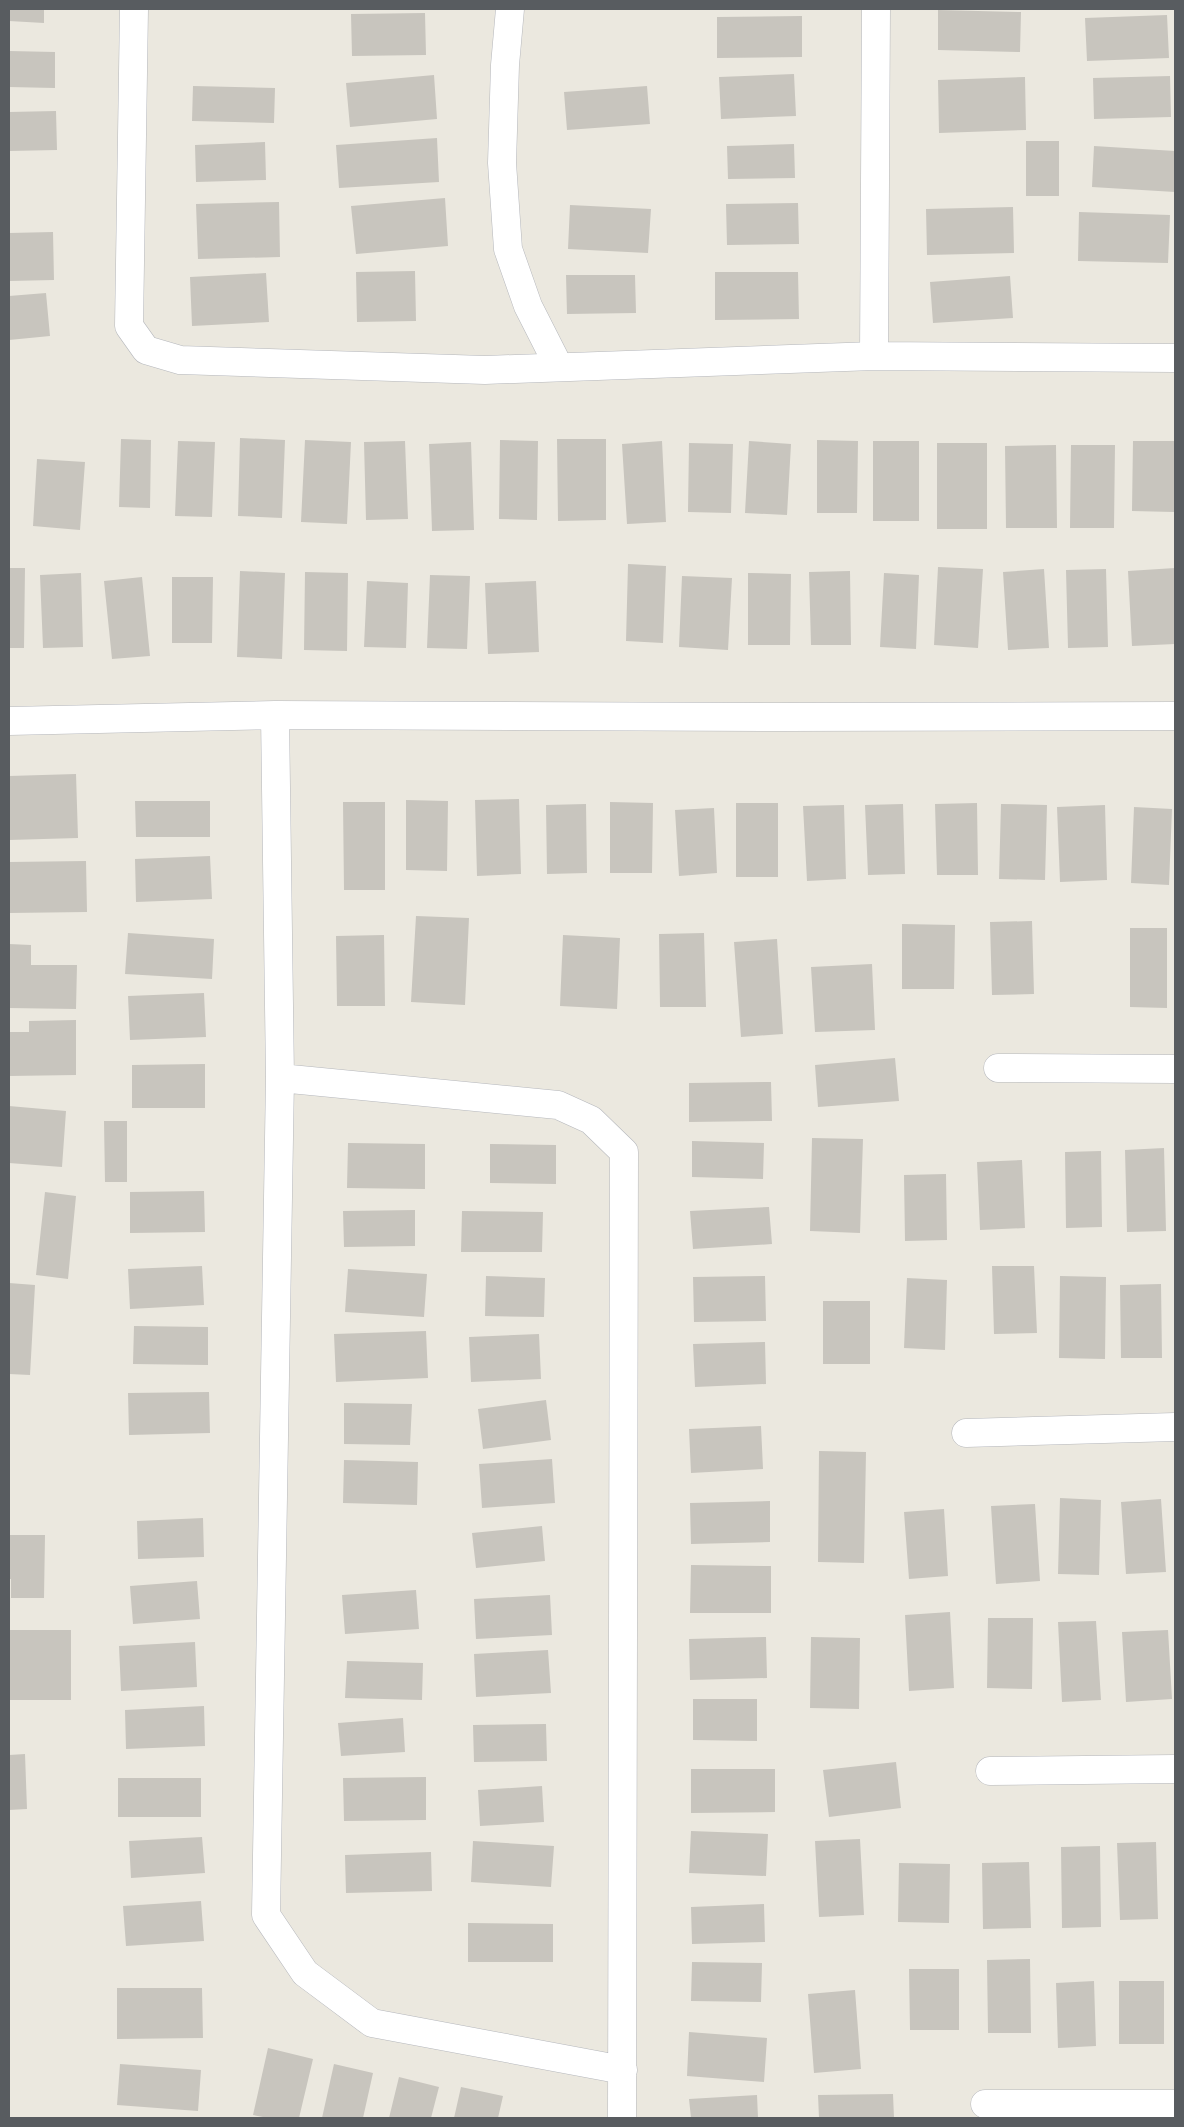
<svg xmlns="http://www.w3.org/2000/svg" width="1184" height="2127" font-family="Overpass,sans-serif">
  <rect width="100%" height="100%" fill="#ebe8df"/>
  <!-- building -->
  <path fill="#c8c5be" d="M9 9H44V23L9 21Z
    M938 10 1021 12 1020 52 938 50Z
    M425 13 426 55 352 56 351 14Z
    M1167 15 1169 58 1087 61 1085 18Z
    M802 16V57L717 58V17Z
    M9 51 55 52V88L9 87Z
    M794 74 796 116 721 119 719 77Z
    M434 75 437 119 350 127 346 83Z
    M1170 76 1171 117 1094 119 1093 78Z
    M1025 77 1026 130 939 133 938 80Z
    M193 86 275 88 274 123 192 121Z
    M647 86 650 124 567 130 564 92Z
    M56 111 57 150 9 151V112Z
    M437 138 439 182 339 188 336 145Z
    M1026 141H1059V196H1026Z
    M265 142 266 180 196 182 195 145Z
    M794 144 795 178 728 179 727 146Z
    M1094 146 1175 151V192L1092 187Z
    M445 198 448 246 356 254 351 206Z
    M279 202 280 257 198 259 196 204Z
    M798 203 799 244 727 245 726 204Z
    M570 205 651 209 648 253 568 249Z
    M1013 207 1014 253 927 255 926 209Z
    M1079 212 1170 215 1168 263 1078 261Z
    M53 232 54 280 9 281V233Z
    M415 271 416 321 357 322 356 272Z
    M715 272H798L799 319 715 320Z
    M266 273 269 322 192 326 190 277Z
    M566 275H635L636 313 567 314Z
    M1010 276 1013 318 933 323 930 282Z
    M46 293 50 336 9 340V296Z
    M240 438 285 440 282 518 238 516Z
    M121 439 151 440 150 508 119 507Z
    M557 439H606V520L558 521Z
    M305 440 351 442 347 524 301 522Z
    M500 440 538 441 537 520 499 519Z
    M817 440 858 441 857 513H817Z
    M178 441 215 442 212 517 175 516Z
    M405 441 408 519 366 520 364 442Z
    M662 441 666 522 627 524 622 444Z
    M749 441 791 444 787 515 745 513Z
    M873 441H919V521H873Z
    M1133 441H1175L1174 512 1132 511Z
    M471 442 474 530 432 531 429 444Z
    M689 443 733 444 731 513 688 512Z
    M937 443H987V529H937Z
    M1056 445 1057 528H1006L1005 446Z
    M1071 445H1115L1114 528H1070Z
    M37 459 85 462 80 530 33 526Z
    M628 564 666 566 663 643 626 641Z
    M938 567 983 569 978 648 934 645Z
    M9 568H25L24 648H9Z
    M1175 568V644L1132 646 1128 571Z
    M1044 569 1049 648 1008 650 1003 572Z
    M1106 569 1108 647 1068 648 1066 570Z
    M240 571 285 573 282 659 237 657Z
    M850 571 851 645H811L809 572Z
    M305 572 348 573 347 651 304 650Z
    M81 573 83 647 43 648 40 575Z
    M748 573 791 574 790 645H748Z
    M884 573 919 575 916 649 880 647Z
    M430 575 470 576 467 649 427 648Z
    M682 576 732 578 728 650 679 647Z
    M142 577 150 656 112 659 104 581Z
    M172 577H213L212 643H172Z
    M367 581 408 583 406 648 364 647Z
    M536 581 539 652 488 654 485 583Z
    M76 774 78 838 9 840V776Z
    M519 799 521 874 477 876 475 800Z
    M406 800 448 801 447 871 406 870Z
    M135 801H210V837H136Z
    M343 802H385V890H344Z
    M610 802 653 803 652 873H610Z
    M736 803H778V877H736Z
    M977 803 978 875H937L935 804Z
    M586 804 587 873 547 874 546 805Z
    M903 804 905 874 868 875 865 805Z
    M1001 804 1047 805 1045 880 999 879Z
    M844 805 846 879 807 881 803 806Z
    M1105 805 1107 880 1060 882 1057 807Z
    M1134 807 1172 809 1169 885 1131 883Z
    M714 808 717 873 679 876 675 810Z
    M210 856 212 899 136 902 135 859Z
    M86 861 87 912 9 913V862Z
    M416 916 469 918 465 1005 411 1002Z
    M1032 921 1034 994 992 995 990 922Z
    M902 924 955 925 954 989H902Z
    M1130 928H1167V1008L1130 1007Z
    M128 933 214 939 212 979 125 974Z
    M704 933 706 1007H660L659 934Z
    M384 935 385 1006H337L336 936Z
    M563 935 620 938 617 1009 560 1006Z
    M777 939 783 1034 741 1037 734 942Z
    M9 944 31 945V965H77L76 1009 9 1008Z
    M872 964 875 1030 815 1032 811 967Z
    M204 993 206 1037 130 1040 128 996Z
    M76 1020V1075L9 1076V1032H29V1021Z
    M895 1058 899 1101 818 1107 815 1065Z
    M205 1064V1108H132V1065Z
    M771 1082 772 1121 689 1122V1083Z
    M9 1106 66 1111 62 1167 9 1163Z
    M104 1121H127V1182H105Z
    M812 1138 863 1139 860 1233 810 1231Z
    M692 1141 764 1143 763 1179 692 1177Z
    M348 1143 425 1144V1189L347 1188Z
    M490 1144 556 1145V1184L490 1183Z
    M1164 1148 1166 1231 1127 1232 1125 1150Z
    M1101 1151 1102 1227 1066 1228 1065 1152Z
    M1022 1160 1025 1228 980 1230 977 1162Z
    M946 1174 947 1240 905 1241 904 1175Z
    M204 1191 205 1232 130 1233V1192Z
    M45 1192 76 1196 68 1279 36 1275Z
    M769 1207 772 1244 693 1249 690 1211Z
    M415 1210V1246L344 1247 343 1211Z
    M462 1211 543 1212 542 1252H461Z
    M202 1266 204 1305 130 1309 128 1269Z
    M992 1266H1034L1037 1333 994 1334Z
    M348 1269 427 1274 424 1317 345 1312Z
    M486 1276 545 1278 544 1317 485 1316Z
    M765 1276 766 1321 694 1322 693 1277Z
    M1060 1276 1106 1277 1105 1359 1059 1358Z
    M907 1278 947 1280 945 1350 904 1348Z
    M9 1283 35 1285 30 1375 9 1374Z
    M1161 1284 1162 1358H1121L1120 1285Z
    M823 1301H870V1364H823Z
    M134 1326 208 1327V1365L133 1364Z
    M426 1331 428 1378 336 1382 334 1334Z
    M539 1334 541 1379 471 1382 469 1337Z
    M765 1342 766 1384 695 1387 693 1344Z
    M209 1392 210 1433 129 1435 128 1393Z
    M546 1400 551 1440 483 1449 478 1409Z
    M344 1403 412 1404 410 1445 344 1444Z
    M761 1426 763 1469 691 1473 689 1429Z
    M819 1451 866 1452 864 1563 818 1562Z
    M552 1459 555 1503 482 1508 479 1464Z
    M344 1460 418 1462 417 1505 343 1503Z
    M1060 1498 1101 1500 1099 1575 1058 1574Z
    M1161 1499 1166 1572 1126 1574 1121 1502Z
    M770 1501V1542L691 1544 690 1503Z
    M1035 1504 1040 1581 996 1584 991 1506Z
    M944 1509 948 1576 909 1579 904 1512Z
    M203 1518 204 1557 138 1559 137 1521Z
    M542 1526 545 1561 476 1568 472 1533Z
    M9 1535H45L44 1598H11V1579H9Z
    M691 1565 771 1566V1613H690Z
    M197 1581 200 1619 133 1624 130 1586Z
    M416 1590 419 1629 345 1634 342 1595Z
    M550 1595 552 1635 476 1639 474 1599Z
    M950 1612 954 1688 909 1691 905 1615Z
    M988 1618H1033L1032 1689 987 1688Z
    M1096 1621 1101 1700 1062 1702 1058 1622Z
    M9 1630H71V1700H9Z
    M1168 1630 1172 1699 1126 1702 1122 1632Z
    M766 1637 767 1678 690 1680 689 1639Z
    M811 1637 860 1638 859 1709 810 1708Z
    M195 1642 197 1687 121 1691 119 1646Z
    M548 1650 551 1693 476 1697 474 1654Z
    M347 1661 423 1663 422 1700 345 1698Z
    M693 1699H757V1741L693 1740Z
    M204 1706 205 1746 126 1749 125 1710Z
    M403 1718 405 1752 341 1756 338 1723Z
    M546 1724 547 1761 474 1762 473 1725Z
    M25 1754 27 1809 9 1810V1755Z
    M896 1762 901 1808 829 1817 823 1770Z
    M691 1769H775V1812L691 1813Z
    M426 1777V1820L344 1821 343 1778Z
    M118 1778H201V1817H118Z
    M542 1786 544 1822 480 1826 478 1790Z
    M691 1831 768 1834 766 1876 689 1873Z
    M202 1837 205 1873 131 1878 129 1841Z
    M860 1839 864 1915 819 1917 815 1841Z
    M473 1841 554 1846 551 1887 471 1882Z
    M1156 1842 1158 1919 1120 1920 1117 1843Z
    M1100 1846 1101 1927 1062 1928 1061 1847Z
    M431 1852 432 1891 346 1893 345 1855Z
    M1029 1862 1031 1928 983 1929 982 1863Z
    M899 1863 950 1864 949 1923 898 1922Z
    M201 1901 204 1941 126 1946 123 1906Z
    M764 1904 765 1942 692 1944 691 1907Z
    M468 1923 553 1924V1962H468Z
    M1030 1959 1031 2033H988L987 1960Z
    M692 1962 762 1963 761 2002 691 2001Z
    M909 1969H959V2030H910Z
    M1094 1981 1096 2046 1058 2048 1056 1983Z
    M1119 1981H1164V2044H1119Z
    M117 1988H202L203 2038 117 2039Z
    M855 1990 861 2069 814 2073 808 1994Z
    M689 2032 767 2038 764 2082 687 2076Z
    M268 2048 313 2059 299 2118H268L253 2115Z
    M120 2064 201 2070 198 2111 117 2105Z
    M334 2064 373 2073 363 2118H322Z
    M399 2077 439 2087 431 2118H389Z
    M461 2087 503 2096 498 2118H454Z
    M893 2094 894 2118H819L818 2095Z
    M757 2095 758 2118H691L689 2099Z"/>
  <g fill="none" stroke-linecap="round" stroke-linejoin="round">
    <!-- minor casing -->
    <g stroke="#b5b7bc" stroke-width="29">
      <path id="minor" d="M134 9 129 326 146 350 180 360 485 370 874 356 1175 358
        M510 9 505 65 502 163 508 249 528 306 559 367
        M874 356 876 9
        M275 715 280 1078 266 1915 305 1973 372 2023 623 2070
        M9 721 275 715 781 717 1175 716
        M998 1068 1175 1069
        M280 1078 558 1105 591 1120 624 1152 622 2118
        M966 1433 1175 1427
        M990 1771 1175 1769
        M985 2104H1175"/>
    </g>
    <!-- minor -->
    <use href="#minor" stroke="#fff" stroke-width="28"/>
  </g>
  <!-- border -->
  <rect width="1184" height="2127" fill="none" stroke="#585c60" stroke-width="20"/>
</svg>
